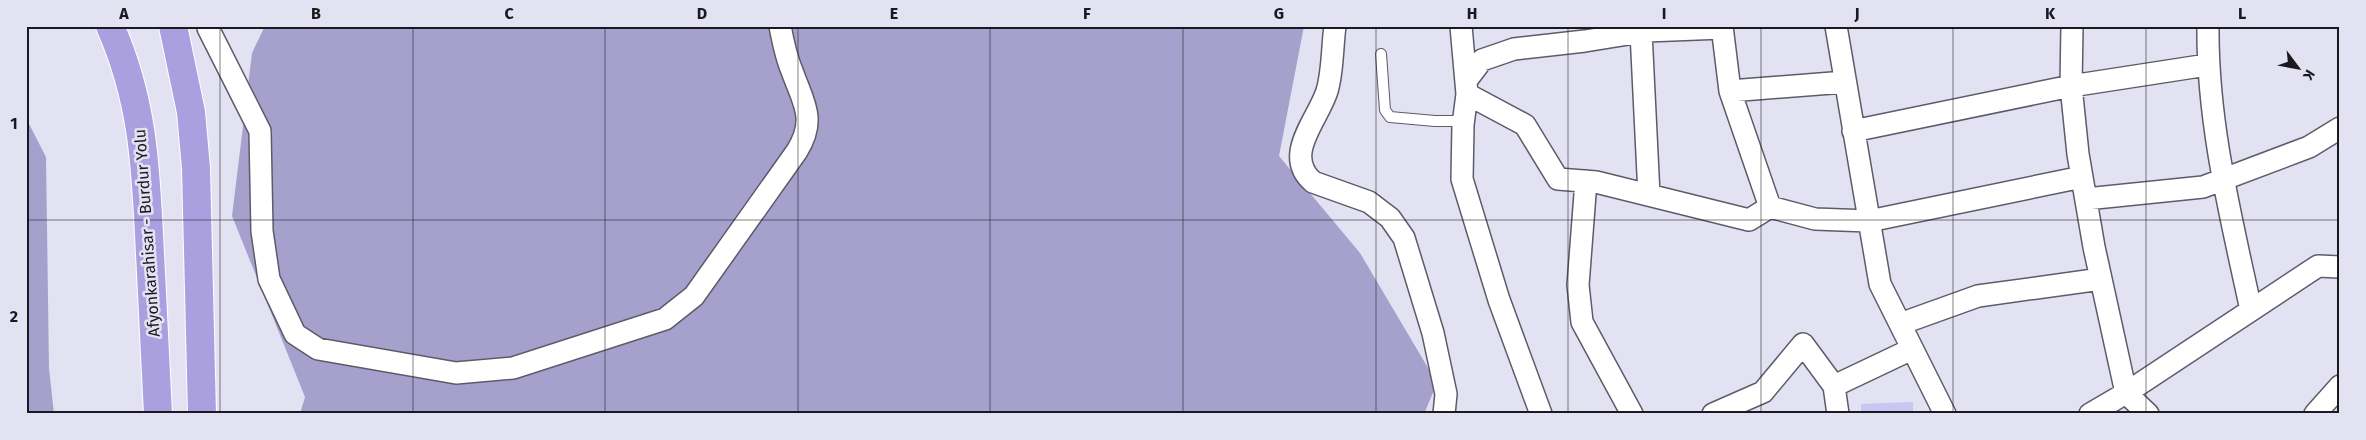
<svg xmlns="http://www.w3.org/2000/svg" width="2366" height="440" font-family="'Fira Sans',sans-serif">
  <rect width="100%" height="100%" fill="#e3e2f2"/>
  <!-- forest -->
  <path fill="#a6a1cc" d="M265 26H1304L1279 156 1360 253 1437 383 1424 414H300L305 397 232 216 252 53Z
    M26 118 46 157 49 368 54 414H26Z"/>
  <!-- building -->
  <path fill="#cbc5f3" d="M1913 402V414H1861V404Z"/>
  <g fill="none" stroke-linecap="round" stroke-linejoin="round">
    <!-- service casing -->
    <g stroke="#5d5b69" stroke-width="12">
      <path id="service" d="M1381 54 1385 110 1390 117 1435 121H1464"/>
    </g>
    <!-- minor casing -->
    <g stroke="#5d5b69" stroke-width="24">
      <path id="minor" d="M1335 26C1332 48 1333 71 1327 91 1318 120 1282 155 1313 182L1369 202 1390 218 1404 238 1433 333 1446 394 1444 414
        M1461 26 1467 94 1463 125 1462 179 1499 300 1541 414
        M1722 26 1730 91 1770 207
        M1836 26 1880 284 1945 414
        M2072 26 2071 86 2078 154 2094 247 2126 393 2148 414
        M2208 26C2207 123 2231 217 2251 310
        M208 28 260 131 262 231 269 279 295 334 318 349 456 373 513 368 665 319 694 296 797 151C817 119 803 102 792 71 786 57 783 42 780 26
        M1641 32 1649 195
        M1466 81 1482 60 1514 49 1585 41 1647 31 1722 28
        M1730 91 1845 82
        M1467 94 1525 125 1558 179 1596 182 1749 220 1770 207 1815 219 1869 221 2082 177
        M1853 131 2071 86 2207 65
        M1586 181 1578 285 1582 322 1632 414
        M2086 199 2203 187 2309 147 2340 128
        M1900 324 1978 296 2101 279
        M1834 386 1912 349
        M1713 414 1763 392 1803 344 1834 386 1838 414
        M2090 414 2126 393 2318 266 2340 267
        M2315 414 2340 386"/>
    </g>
    <!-- trunk casing -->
    <g stroke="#fff" stroke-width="30">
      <path id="trunk" d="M110 26C144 102 146 172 150 254 153 307 155 360 158 414
        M173 26 191 112 196 168 202 414"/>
    </g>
    <!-- service -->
    <use href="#service" stroke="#fff" stroke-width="10"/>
    <!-- minor -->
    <use href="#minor" stroke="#fff" stroke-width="21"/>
    <!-- trunk -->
    <use href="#trunk" stroke="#aaa0e0" stroke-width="28"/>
  </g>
  <!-- grid -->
  <path fill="none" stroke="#1a191f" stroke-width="1" stroke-opacity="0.55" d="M220 26V414M413 26V414M605 26V414M798 26V414M990 26V414M1183 26V414M1376 26V414M1568 26V414M1761 26V414M1953 26V414M2146 26V414M26 220H2340"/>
  <g text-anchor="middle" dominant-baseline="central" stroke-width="5" stroke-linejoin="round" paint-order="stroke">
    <!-- street labels -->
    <g font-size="16" fill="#1a191f" stroke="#e3e2f2">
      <text transform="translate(147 233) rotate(-94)">Afyonkarahisar - Burdur Yolu</text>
    </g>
  </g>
  <!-- border -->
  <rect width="2366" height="440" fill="none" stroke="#e3e2f2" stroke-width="55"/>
  <!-- north arrow -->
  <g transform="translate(2298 68) rotate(122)" stroke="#e3e2f2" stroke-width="4" paint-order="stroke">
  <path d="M0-4L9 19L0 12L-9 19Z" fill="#1a191f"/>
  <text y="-8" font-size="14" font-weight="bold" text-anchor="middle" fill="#1a191f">K</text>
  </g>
  <rect x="28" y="28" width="2310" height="384" fill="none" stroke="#1a191f" stroke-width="2"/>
  <g font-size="16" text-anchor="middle" font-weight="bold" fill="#1a191f">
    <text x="124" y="19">A</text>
    <text x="316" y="19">B</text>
    <text x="509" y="19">C</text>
    <text x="702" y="19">D</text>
    <text x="894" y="19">E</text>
    <text x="1087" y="19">F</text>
    <text x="1279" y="19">G</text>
    <text x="1472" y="19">H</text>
    <text x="1664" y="19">I</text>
    <text x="1857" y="19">J</text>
    <text x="2050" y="19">K</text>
    <text x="2242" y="19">L</text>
    <text x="14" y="129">1</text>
    <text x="14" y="322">2</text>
  </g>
</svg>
